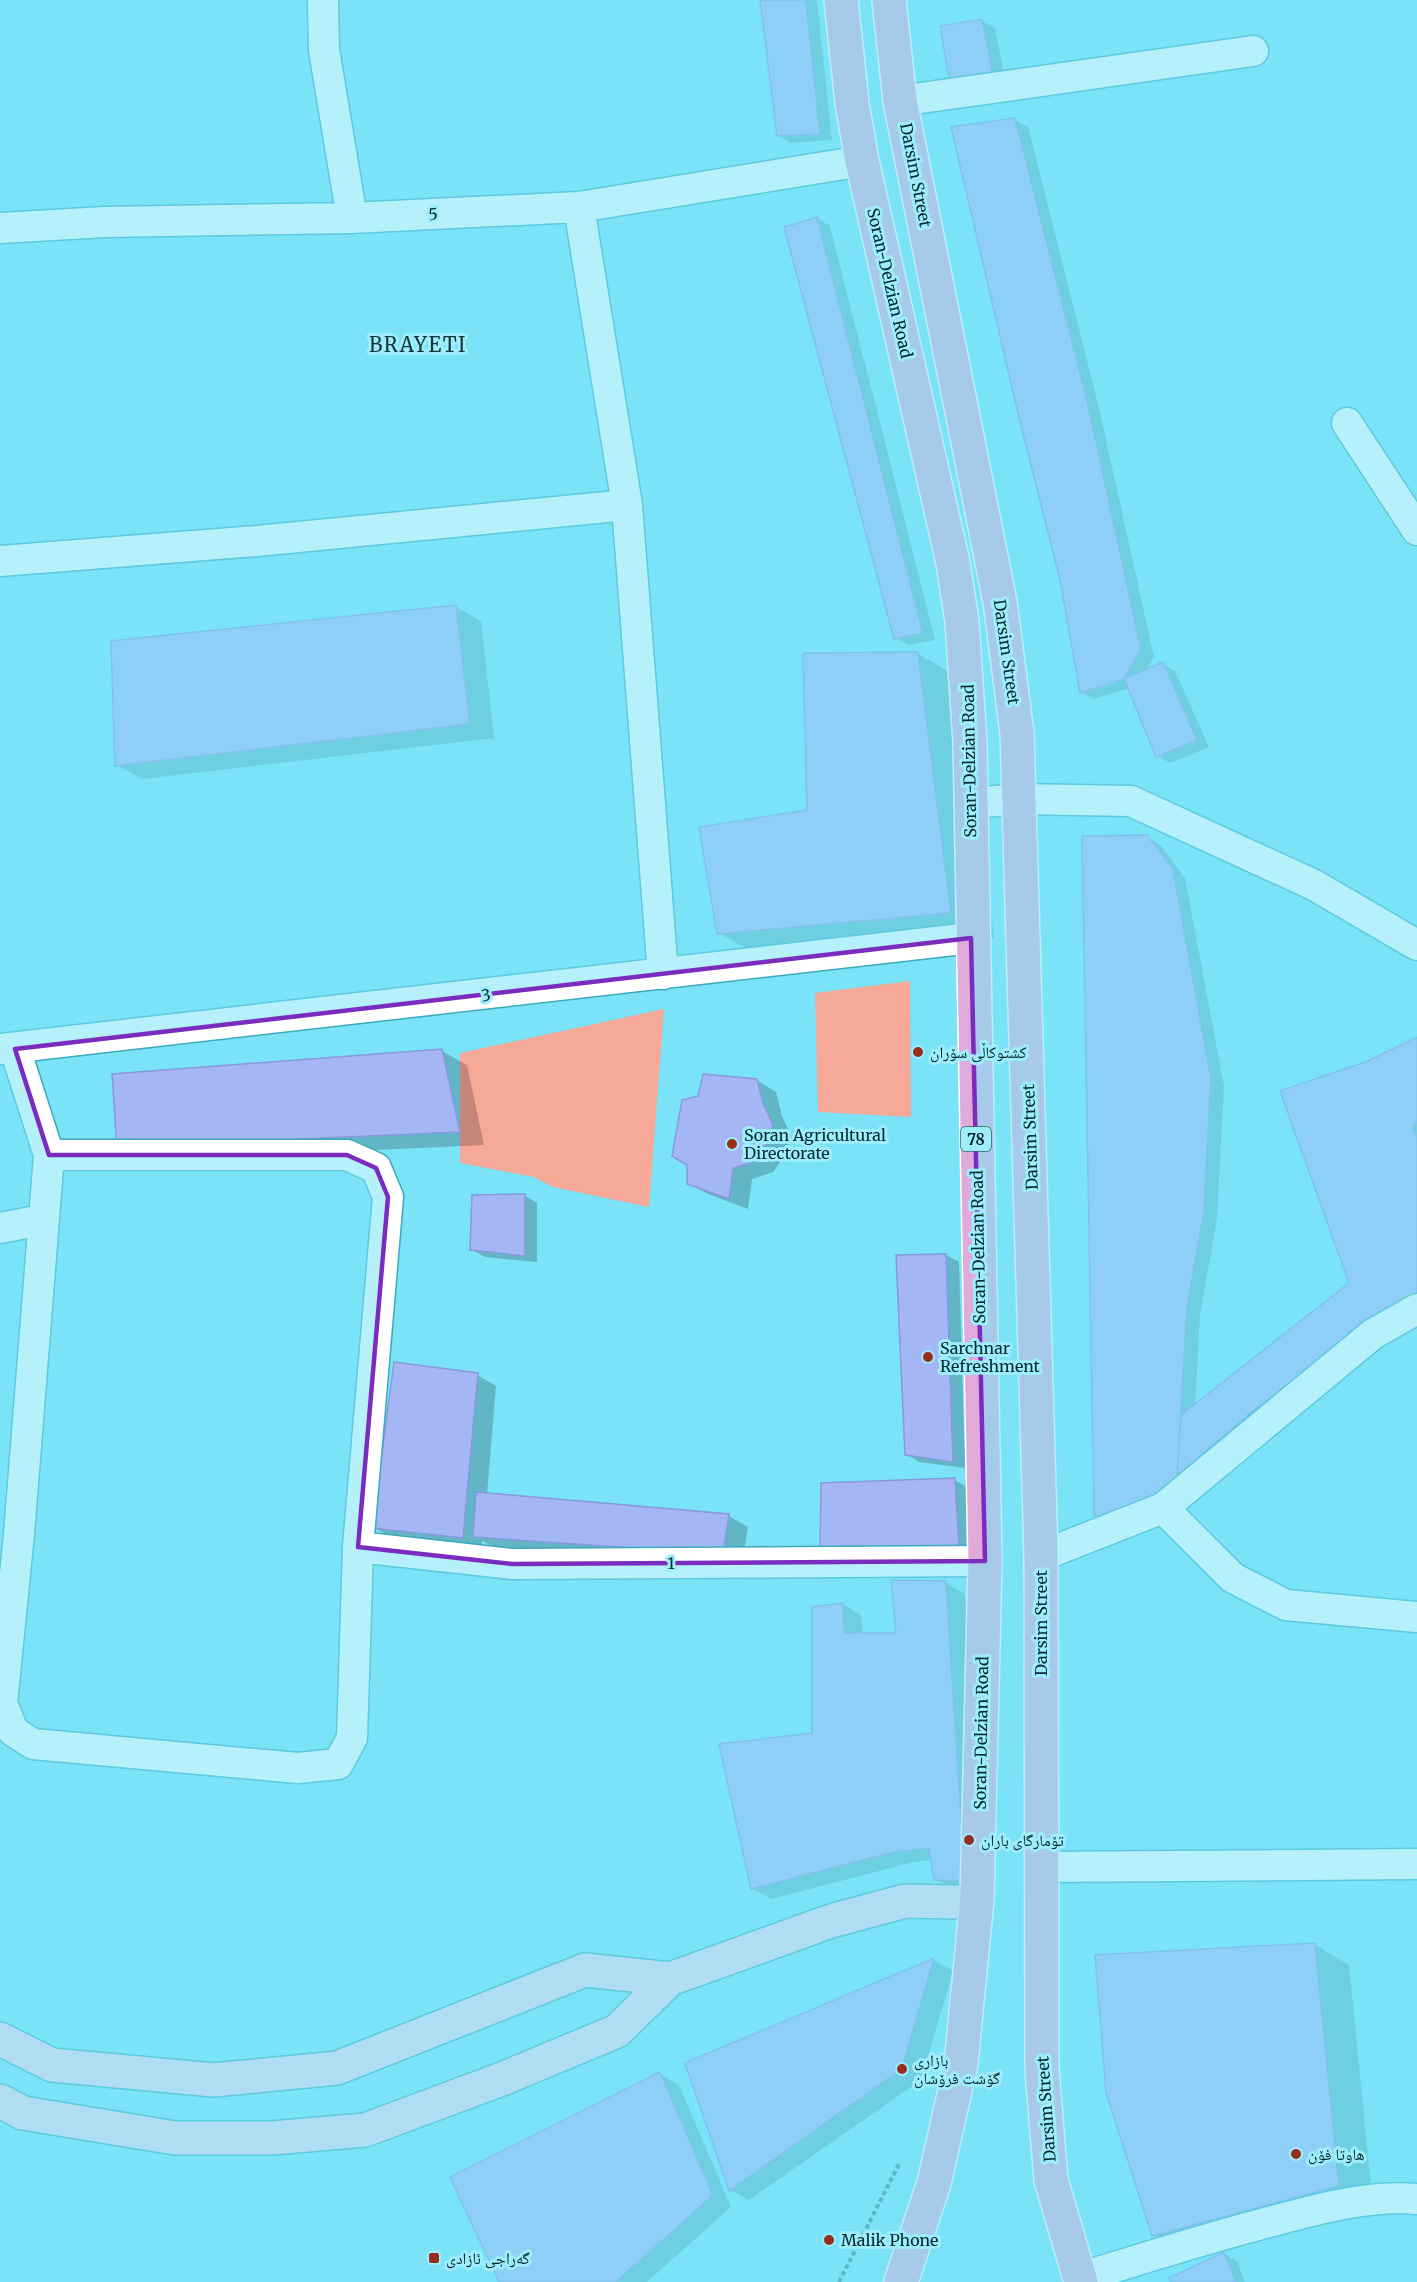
<svg xmlns="http://www.w3.org/2000/svg" width="1417" height="2282" font-family="Merriweather,'Noto Naskh Arabic',serif">
  <rect width="100%" height="100%" fill="#7ae3f7"/>
  <!-- green -->
  <path fill="#f6a899" d="M910 981 911 1117 818 1112 815 993Z
    M664 1009 649 1207 553 1187 534 1177 460 1163V1053Z"/>
  <!-- shadow -->
  <path fill="#0003" fill-rule="evenodd" d="M762 0H817L832 140 791 143 778 135Z
    M982 21 995 28 1009 100 967 108 954 101Z
    M1015 120 1028 127 1099 408 1154 657 1145 671 1162 664 1175 671 1209 747 1170 763 1157 756 1129 688 1094 699 1081 692ZM1130 676 1131 678 1090 691V688Z
    M817 218 830 226 935 640 908 645 895 638Z
    M456 607 481 621 494 738 142 779 117 765Z
    M918 654 962 679 994 938 763 958 719 933 809 812Z
    M1146 837 1160 845 1185 878 1224 1086 1217 1219 1200 1316 1195 1406 1351 1283 1369 1062 1417 1038V1311L1149 1519 1108 1522 1095 1515Z
    M442 1051 467 1065 484 1145 144 1161Z
    M756 1080 776 1092 782 1116 791 1136 786 1154 773 1172 752 1179 748 1209 708 1194 689 1183Z
    M524 1195 537 1203V1262L485 1257 472 1250Z
    M946 1255 959 1262 965 1468 919 1462 906 1454Z
    M477 1375 496 1386 487 1495 729 1516 748 1527 742 1564 494 1547 482 1541V1548L393 1538 373 1527Z
    M954 1480 967 1487 972 1555 835 1559Z
    M946 1583 965 1594 984 1891 955 1890 936 1879 932 1860 914 1862 771 1899 752 1888 813 1735 842 1604 861 1615 863 1635H898Z
    M1315 1945 1349 1965 1373 2206 1188 2255 1153 2235Z
    M934 1960 953 1971 921 2080 749 2200 730 2190 687 2064Z
    M660 2074 679 2085 731 2207 647 2282H501Z
    M1224 2254 1237 2261 1245 2282H1173Z"/>
  <!-- building -->
  <path fill="#a4b6f3" stroke="#879add" stroke-width="1.5" d="M760 0H806L820 134 777 136Z
    M982 19 997 94 953 102 940 26Z
    M1015 118 1087 400 1141 649 1124 679 1080 693 1060 580 1018 413 951 127Z
    M817 217 923 633 894 639 784 227Z
    M456 605 470 724 115 766 111 641Z
    M918 652 951 913 717 934 699 827 807 810 803 653Z
    M1163 662 1197 740 1156 757 1124 679Z
    M1147 835 1173 869 1211 1078 1204 1211 1187 1308 1177 1476 1136 1513 1094 1516 1082 836Z
    M1417 1037V1123L1413 1126 1417 1138V1296L1369 1325 1250 1413 1177 1476 1181 1415 1349 1283 1280 1091 1368 1061Z
    M442 1049 460 1132 117 1147 112 1074Z
    M703 1074 757 1079 763 1103 773 1125 767 1143 754 1162 733 1168 729 1199 687 1184V1165L672 1156 682 1100 698 1096Z
    M525 1194V1256L470 1250 472 1195Z
    M946 1254 953 1462 905 1455 896 1255Z
    M394 1362 478 1373 463 1538 372 1528Z
    M955 1478 959 1549 820 1553 821 1483Z
    M476 1492 729 1514 723 1554 473 1537Z
    M891 1580 946 1581 965 1881 934 1880 929 1848 894 1852 751 1889 719 1744 812 1733V1607L843 1603 844 1633H896Z
    M1315 1943 1339 2186 1152 2236 1106 2092 1095 1955Z
    M934 1958 902 2069 729 2191 685 2063Z
    M660 2072 713 2195 616 2282H499L450 2177Z
    M1224 2252 1236 2282H1171L1169 2278Z"/>
  <g fill="none" stroke-linecap="round" stroke-linejoin="round">
    <!-- street casing -->
    <g stroke="#3caabd" stroke-width="33">
      <path id="street" d="M323 0 324 50 352 218
        M900 101 1253 51
        M579 207 627 505 663 974
        M0 228 105 222 352 218 579 207 862 161
        M1347 423 1417 530
        M0 561 257 541 627 505
        M970 803 1021 799 1131 801 1314 885 1417 945
        M0 1049 971 938
        M15 1049 49 1155 19 1534 2 1703 13 1731 33 1744 298 1768 338 1764 352 1738 358 1547 388 1197 376 1168 347 1155H49
        M0 1228 42 1220
        M1163 1508 1233 1578 1286 1605 1417 1617
        M358 1547 512 1564 985 1561
        M1041 1556 1163 1508 1373 1334 1417 1309
        M1042 1867 1417 1864
        M1079 2278C1145 2258 1210 2237 1277 2220 1321 2208 1371 2195 1417 2199"/>
    </g>
    <!-- secondary casing -->
    <g stroke="#3caabd" stroke-width="36">
      <path id="secondary" d="M0 2039 52 2065 214 2080 337 2068 585 1970 670 1979
        M0 2101 23 2113 175 2138H272L365 2130 502 2079 617 2031 670 1979 831 1921 905 1901 957 1902 977 1899"/>
    </g>
    <!-- primary casing -->
    <g stroke="#fff" stroke-width="36">
      <path id="primary" d="M841 0 852 103 862 161 953 563 962 622 970 743 985 1561 977 1899 961 2064 934 2183 901 2282
        M889 0 900 101 1000 602 1017 733 1041 1556 1042 2069 1051 2180 1081 2282"/>
    </g>
    <!-- path -->
    <path stroke="#3c818d" stroke-width="4" stroke-dasharray="4.5 3" stroke-linecap="butt" d="M839 2282 899 2164"/>
    <!-- street -->
    <use href="#street" stroke="#fff" stroke-width="30"/>
    <!-- secondary -->
    <use href="#secondary" stroke="#f0d5ed" stroke-width="33"/>
    <!-- primary -->
    <use href="#primary" stroke="#e0abda" stroke-width="33"/>
  </g>
  <!-- marked area -->
  <path d="M0 0H1417V2282H0ZM971 938 985 1561 512 1564 358 1547 388 1197 376 1168 347 1155H49L15 1049Z" fill="#7ae3f7" fill-opacity=".55" fill-rule="evenodd"/>
  <path fill="none" stroke="#7b2cbf" stroke-width="4.5" stroke-linejoin="round" d="M971 938 985 1561 512 1564 358 1547 388 1197 376 1168 347 1155H49L15 1049Z"/>
  <!-- markers -->
  <g fill="#972d1d" stroke="#9dedfd" stroke-width="2">
    <circle cx="918" cy="1052" r="6"/>
    <circle cx="732" cy="1144" r="6"/>
    <circle cx="928" cy="1357" r="6"/>
    <circle cx="969" cy="1840" r="6"/>
    <circle cx="902" cy="2069" r="6"/>
    <circle cx="1296" cy="2154" r="6"/>
    <circle cx="829" cy="2240" r="6"/>
    <rect x="428" y="2252" width="12" height="12" rx="3"/>
  </g>
  <g text-anchor="middle" dominant-baseline="central" stroke-width="6" stroke-linejoin="round" paint-order="stroke">
    <!-- shield labels -->
    <rect fill="#9dedfd" stroke="#32636c" stroke-width="1.5" x="961" y="1127" width="30" height="24" rx="4.5"/>
    <g font-size="15" font-weight="bold" fill="#04282e">
      <text x="976" y="1139">78</text>
    </g>
    <!-- street labels -->
    <g font-size="16" fill="#04282e" stroke="#9dedfd">
      <text transform="translate(916 175) rotate(79)">Darsim Street</text>
      <text transform="translate(433 214) rotate(-3)">5</text>
      <text transform="translate(890 283) rotate(77)">Soran-Delzian Road</text>
      <text transform="translate(1007 652) rotate(82)">Darsim Street</text>
      <text transform="translate(969 761) rotate(-91)">Soran-Delzian Road</text>
      <text transform="translate(486 995) rotate(-7)">3</text>
      <text transform="translate(1030 1137) rotate(-92)">Darsim Street</text>
      <text transform="translate(978 1247) rotate(-91)">Soran-Delzian Road</text>
      <text x="671" y="1563">1</text>
      <text transform="translate(1041 1623) rotate(-90)">Darsim Street</text>
      <text transform="translate(981 1733) rotate(-89)">Soran-Delzian Road</text>
      <text transform="translate(1046 2109) rotate(-94)">Darsim Street</text>
    </g>
    <!-- poi labels -->
    <g font-size="16" fill="#04282e" stroke="#9dedfd" text-anchor="start">
      <text x="930" y="1052">کشتوکاڵی سۆران</text>
      <text x="744" y="1135">Soran Agricultural<tspan x="744" dy="18">Directorate</tspan></text>
      <text x="940" y="1348">Sarchnar<tspan x="940" dy="18">Refreshment</tspan></text>
      <text x="981" y="1840">تۆمارگای باران</text>
      <text x="914" y="2060">بازاڕی<tspan x="914" dy="18">گۆشت فرۆشان</tspan></text>
      <text x="1308" y="2154">هاوتا فۆن</text>
      <text x="841" y="2240">Malik Phone</text>
      <text x="446" y="2258">گەراجی ئازادی</text>
    </g>
    <!-- quarter labels -->
    <g font-size="20" letter-spacing="1.5" fill="#13353b" stroke="#9dedfd">
      <text x="418" y="344">BRAYETI</text>
    </g>
  </g>
</svg>
